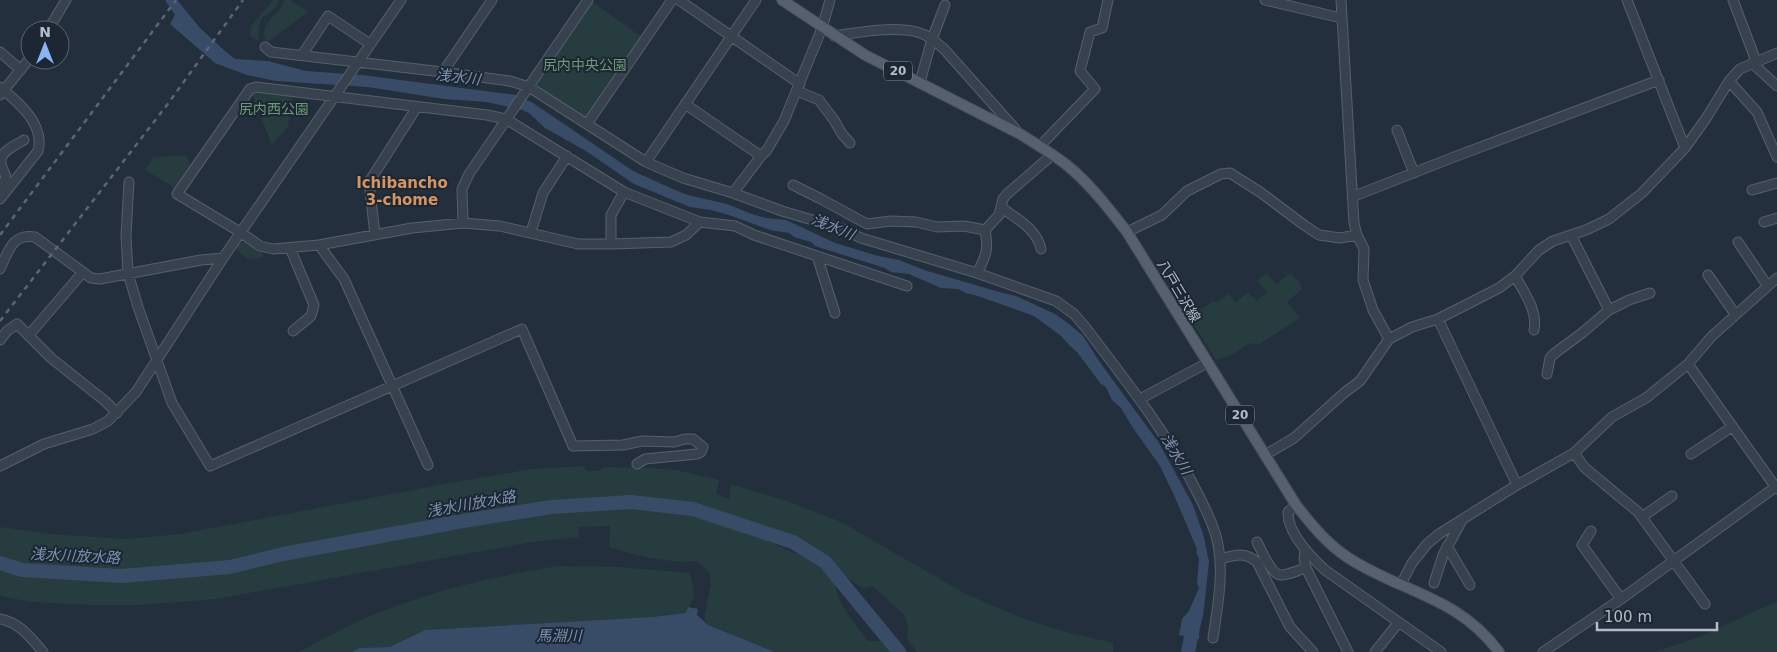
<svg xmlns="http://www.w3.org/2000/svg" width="1777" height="652" font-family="'DejaVu Sans','Noto Sans JP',sans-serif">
  <rect width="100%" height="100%" fill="#242f3e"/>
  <!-- green -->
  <path fill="#263c3f" d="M273 0H279C272 20 257 7 259 39L255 40 250 36 251 26Z
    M285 0H290L308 12 266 43C258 19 279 18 285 0Z
    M591 1 642 37 586 120 534 85Z
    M255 91 292 95 288 127 272 145 252 94Z
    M168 156H186L192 168 177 189 145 170 153 158Z
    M245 242 263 252V257L247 259 236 249 239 243Z
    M1267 273 1276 284 1290 273 1299 281 1302 289 1287 302 1300 318 1258 345 1256 343 1251 345 1249 343 1235 353 1216 360 1189 317 1214 301 1215 303 1229 294 1236 303 1248 292 1257 301 1267 292 1257 281Z
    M584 466 587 471H599L603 467 651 468 676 470 719 480 716 494 729 499 731 484 790 502 841 522 964 593 996 607 1027 620 1070 633 1113 643V652H917L907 639 908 628 905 616 873 586 863 588 845 577 823 554 795 539 698 503 687 501 684 512 750 533 794 553 803 555 835 579C836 604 854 622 868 641H880L891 652H775L708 625 704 620 711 583 709 572 696 561C670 564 634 555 609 547L610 526 578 527 579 537 532 542 216 599 139 605H91L32 602 0 596V527L49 534 127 539 181 534 455 482 531 469Z
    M557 566 620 567 689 573 692 580 694 597 686 613 652 617 425 630 390 647 359 648 353 652H299C330 635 362 618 396 606 448 587 503 575 557 566Z
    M1777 601V652H1655L1702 636Z"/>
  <!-- water -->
  <path fill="#394c67" d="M165 0H177L200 28 225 51 235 59 268 61 306 71 362 75 516 95 533 103 633 171 675 190 688 195 727 204 749 213 766 218 786 220 835 243 878 256 899 260 924 270 999 292 1016 296 1055 314 1069 324 1083 336 1101 364 1159 443 1193 505 1204 537 1209 562 1203 616 1199 628V639L1179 635 1182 619 1189 611 1199 588 1197 583 1199 558 1196 552 1197 549 1174 495 1160 466 1133 428 1121 408 1112 400 1106 387 1101 384 1077 352 1070 346 1060 335 1034 316 978 296 966 293 958 289 941 288 909 274 891 272 885 268 815 246 811 242 794 237 789 233 770 230 732 216 711 210 690 207 634 184 586 151 545 128 529 113 522 110 487 102 444 99 368 87 276 81 247 75 215 63 170 24 175 15Z
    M688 607 698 609 697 615 708 625 775 652H353L359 648 390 647 425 630 652 617 686 613Z"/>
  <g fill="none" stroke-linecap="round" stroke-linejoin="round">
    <!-- river -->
    <path stroke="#394c67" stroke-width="14" d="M0 563 22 570 121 576 230 567 283 554 463 521 551 507 631 502 693 509 793 542 825 562 899 652
      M1188 652 1195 618"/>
    <!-- minor casing -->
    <g stroke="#565f6c" stroke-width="11">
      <path id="minor" d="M492 0 443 72 510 81 529 87 646 162 683 178 733 193 782 211 843 229 861 238 977 273 1056 301 1074 314 1086 328C1127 382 1168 434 1198 494 1207 512 1217 532 1219 551 1223 579 1217 610 1213 638
        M679 0 800 84
        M1265 0 1341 18
        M1341 0 1354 223 1357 235 1364 249 1363 280 1373 310 1389 339
        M1627 0 1685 148
        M1733 0 1756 61
        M48 30 66 0
        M834 36C859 32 894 26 917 32 928 35 936 42 944 49L1017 131
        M265 47 271 52 443 72
        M0 52 21 70
        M302 55 328 16 370 44
        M1752 63 1777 86
        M1729 81 1757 112 1777 157
        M920 82 932 39 945 5
        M0 87C19 103 45 124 38 151L0 199
        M797 91 819 100 834 120 842 134 850 143
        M0 95 30 58
        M685 104 761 156
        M587 124 672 0
        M1397 130 1414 173
        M1040 146 1095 89 1080 71 1090 32 1102 28 1108 0
        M646 162 756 0
        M129 182 126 235 128 273 138 307 172 403 210 466 522 329 573 446 623 445 642 441 674 442 685 439H693L703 447 701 452 697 454 645 459 637 464
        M793 185 821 199 867 224 891 221 916 222 937 227 964 226 985 230
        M0 188 6 178C5 172 1 167 1 162 0 151 16 145 24 140
        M1752 190 1777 183
        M733 193 761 156 767 150 784 121 822 28 830 0
        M1352 197 1454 157 1659 80
        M1002 208C1017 219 1037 229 1041 249
        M700 222 686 235 671 242 611 244H578L500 226 463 223 412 228 319 245 273 249 260 246 240 232 177 194 250 89 256 87 487 115 506 119 624 192 700 222 735 226 754 235 907 286
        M1764 222 1777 218
        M463 223 462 189 469 174 588 0
        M531 232 543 193 567 156
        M1127 232 1162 215 1187 191 1221 174 1230 173 1260 192 1304 225 1319 235 1340 238 1357 235
        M375 235 369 182 417 107
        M1571 235 1609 310
        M1738 242 1767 285
        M611 244V215L624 192
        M319 245 344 279 428 465
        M290 248 314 305 311 316 293 331
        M817 256 835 313
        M0 269C8 252 12 233 35 237L91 278 100 279 201 260 223 258
        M977 273C986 256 989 250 985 230L999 215 1003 199 1007 194 1052 155
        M1708 275 1735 314
        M1515 276C1524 292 1538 311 1534 330
        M1438 319 1517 485
        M29 335 83 272
        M0 340 7 331 17 324 51 358 105 401 117 413
        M1688 364 1777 489
        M1547 374 1550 358 1555 353 1582 333 1609 310 1629 300 1650 293
        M1140 399 1207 363
        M1574 453 1585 468 1638 512 1705 604
        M1691 454 1732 427
        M1265 455 1294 438 1344 393 1360 381 1389 339 1412 327 1438 319 1499 288 1515 276 1539 250 1553 241 1586 230 1609 219 1642 193 1685 148 1707 117 1729 81 1740 69 1777 53
        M0 466 44 444 93 429 108 421 136 392 223 258 401 0
        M1296 505 1288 512C1287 533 1311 557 1325 570L1441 652
        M1642 517 1672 496
        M1591 531 1582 545 1621 599
        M1257 542C1261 550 1272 575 1281 575 1289 575 1298 570 1306 568
        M1447 546 1470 585
        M1305 550 1304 558 1306 568 1348 652
        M1220 559C1235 555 1244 551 1257 562L1290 627 1313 652
        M1434 583 1443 555 1461 522
        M1401 584 1412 563 1427 544 1439 534 1517 485 1574 453 1612 417 1646 398 1688 364 1712 336 1777 278
        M0 619C20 623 30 637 43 652
        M1375 652 1399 622
        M1543 652 1621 599 1777 486"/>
    </g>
    <!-- major casing -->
    <g stroke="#414a57" stroke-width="12">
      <path id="major" d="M782 0 865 55 1020 134C1036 144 1053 154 1068 166 1091 185 1109 209 1127 232L1296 505C1311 524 1326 543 1347 557 1400 592 1458 596 1499 652"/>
    </g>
    <!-- minor -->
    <use href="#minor" stroke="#38414e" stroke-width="9"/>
    <!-- major -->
    <use href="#major" stroke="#56606e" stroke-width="10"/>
    <!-- rail -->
    <path stroke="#5a6575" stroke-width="2.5" stroke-dasharray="5 5" stroke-linecap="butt" d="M0 235 176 0
      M0 321 167 105 243 0"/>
  </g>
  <g text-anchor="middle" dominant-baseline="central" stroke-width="4" stroke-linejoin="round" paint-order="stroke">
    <!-- shield labels -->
    <g fill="#1d2633" stroke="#878f9c" stroke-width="1">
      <rect x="884" y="61.5" width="28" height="19" rx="4"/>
      <rect x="1226" y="405.5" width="28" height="19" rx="4"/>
    </g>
    <g font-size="12" font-weight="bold" fill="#b4bcc9">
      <text x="898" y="71">20</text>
      <text x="1240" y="415">20</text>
    </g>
    <!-- park labels -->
    <g font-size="14" fill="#6b9a76" stroke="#1d2633">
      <text x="585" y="65">尻内中央公園</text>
      <text x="274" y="109">尻内西公園</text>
    </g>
    <!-- street labels -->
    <g font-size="14" fill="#b4bcc9" stroke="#1d2633">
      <text transform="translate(1179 291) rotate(59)">八戸三沢線</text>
    </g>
    <!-- water labels -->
    <g font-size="15" font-style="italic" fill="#7c92b1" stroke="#1d2633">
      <text transform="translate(458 77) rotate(7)">浅水川</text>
      <text transform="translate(833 227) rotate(22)">浅水川</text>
      <text transform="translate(1176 454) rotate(59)">浅水川</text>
      <text transform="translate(471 504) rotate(-10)">浅水川放水路</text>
      <text transform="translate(75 556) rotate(3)">浅水川放水路</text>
      <text x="559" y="636">馬淵川</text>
    </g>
    <!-- neighbourhood labels -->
    <g font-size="15" font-weight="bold" fill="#d59563" stroke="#1d2633">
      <text x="402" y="183">Ichibancho<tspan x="402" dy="17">3-chome</tspan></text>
    </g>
  </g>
  <!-- north arrow -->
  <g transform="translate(45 45)"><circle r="24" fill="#1d2633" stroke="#59626f"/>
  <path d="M0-4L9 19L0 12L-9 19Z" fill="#8ab4f8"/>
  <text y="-8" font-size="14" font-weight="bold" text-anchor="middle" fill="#b4bcc9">N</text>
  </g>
  <!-- scale -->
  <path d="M1597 622v8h120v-8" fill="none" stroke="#b4bcc9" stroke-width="2.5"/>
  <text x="1604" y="622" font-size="15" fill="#b4bcc9" stroke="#1d2633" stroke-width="4" paint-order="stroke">100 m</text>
</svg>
